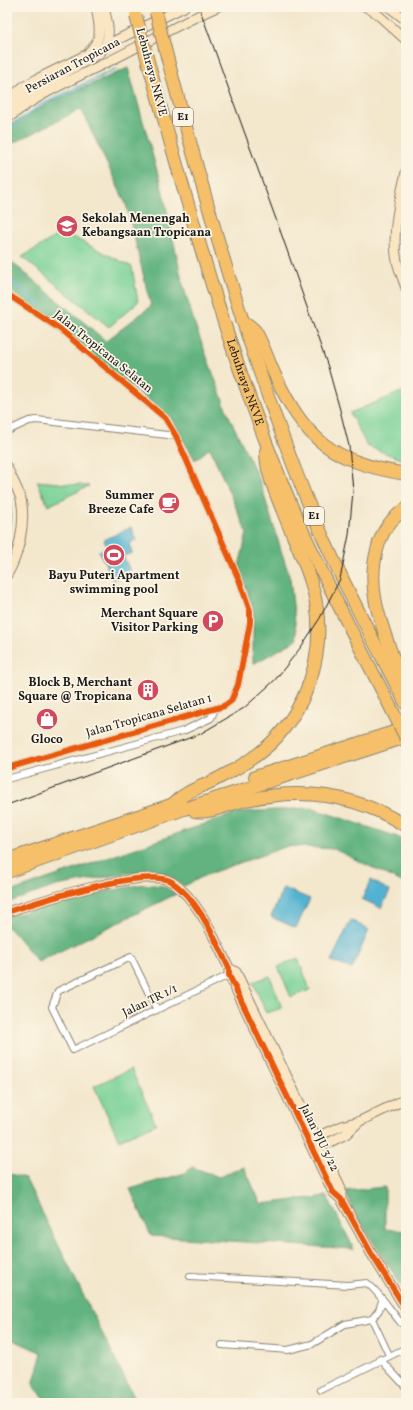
<svg xmlns="http://www.w3.org/2000/svg" width="413" height="1410" font-family="Vollkorn,serif">
  <rect width="100%" height="100%" fill="#fcf5e5"/>
  <filter id="ink" filterUnits="userSpaceOnUse"><feTurbulence type="fractalNoise" baseFrequency=".025" numOctaves="2"/><feDisplacementMap in="SourceGraphic" scale="8" xChannelSelector="R" yChannelSelector="G"/><feConvolveMatrix kernelMatrix="1 2 1 2 8 2 1 2 1" color-interpolation-filters="sRGB"/></filter>
  <filter id="wash" filterUnits="userSpaceOnUse"><feTurbulence type="fractalNoise" baseFrequency=".012" numOctaves="4" result="noise"/><feDisplacementMap in="SourceGraphic" scale="16" xChannelSelector="R" yChannelSelector="G"/><feGaussianBlur stdDeviation="0.9" result="paint"/><feColorMatrix in="noise" values="0 0 0 0 0 0 0 0 0 0 0 0 0 0 0 0 0 1.4 0 .05"/><feComposite in="paint" operator="in"/></filter>
  <g filter="url(#wash)">
    <rect width="100%" height="100%" fill="#f3e7cc"/>
    <!-- green -->
    <path fill="#79d197" stroke="#4a765a" d="M63 232 132 267 138 302 109 327 22 257Z
      M406 390V461L367 446 350 413Z
      M37 481 89 486 48 506Z
      M298 958 310 990 291 997 278 967Z
      M270 976 282 1008 266 1013 253 982Z
      M131 1069 156 1124 119 1140 94 1086Z"/>
    <!-- forest -->
    <path fill="#62b380" stroke="#3f684e" d="M128 68 163 192 183 285 194 322 228 414 259 479 290 579 297 640 253 664V609L239 566 247 533 210 448 195 460 170 417 7 288V258L106 341 151 306 126 204 81 109 9 145 7 126 53 101Z
      M7 489C14 504 10 523 7 539Z
      M311 808 398 837 406 844V884L334 849 288 846 208 874 184 886 163 873H128L56 886 7 903V893L239 812Z
      M144 884 163 886 176 894 38 962 15 934 7 927V917L79 897Z
      M192 1167 219 1177 244 1167 261 1204 327 1196 354 1249 151 1236 130 1189 185 1173Z
      M7 1173 25 1178 137 1403H49L33 1385 42 1353 7 1337Z
      M385 1187V1229L406 1231V1293L357 1217 345 1191Z"/>
    <!-- water -->
    <path fill="#52b2d1" stroke="#376776" d="M131 527 136 540 129 544 132 553 123 556 130 570 113 580 99 551 107 547 104 540Z
      M371 880 390 891 381 908 362 899Z
      M283 888 310 899 296 928 271 917Z
      M351 920 369 930 352 969 331 961Z"/>
    <g fill="none" stroke-linecap="round" stroke-linejoin="round">
      <!-- stream -->
      <path stroke="#52b2d1" stroke-width="2" d="M7 131 39 106 116 69
        M7 278 41 305"/>
    </g>
  </g>
  <g filter="url(#ink)">
    <g fill="none" stroke-linecap="round" stroke-linejoin="round">
      <!-- street casing -->
      <g stroke="#888274" stroke-width="8">
        <path id="street" d="M7 294 60 329 165 418 176 436 240 582 250 611V623L238 685 231 701 224 706 7 768
          M7 431 29 421 37 420 176 436
          M7 779 183 731 211 718 215 709
          M157 1010 131 957 58 991 52 1007 73 1050 231 974
          M190 1276 348 1285 367 1283C378 1291 391 1311 401 1323
          M372 1319 389 1355
          M222 1345 288 1350 312 1344 345 1324 372 1319 379 1310 382 1301
          M380 1359 406 1387
          M321 1390 406 1348"/>
      </g>
      <!-- secondary casing -->
      <g stroke="#888274" stroke-width="11">
        <path id="secondary" d="M366 7 375 12 406 40
          M389 7 406 20
          M89 52C104 37 99 26 96 7
          M7 101 23 87 39 78 184 7
          M7 110 34 90 100 53C113 37 108 25 104 7
          M7 119C34 97 61 85 91 70 134 50 174 26 217 7
          M406 172C400 199 391 233 397 261 399 270 403 279 406 288
          M7 467C11 477 18 489 21 499 26 522 19 555 7 575
          M7 912C37 902 148 866 172 882 200 902 214 938 229 968V975L333 1192 341 1199 371 1253 406 1309
          M229 968 236 972 341 1188V1199
          M312 1139 341 1126 360 1121 406 1099
          M316 1149 346 1134 360 1121"/>
      </g>
      <!-- highway casing -->
      <g stroke="#888274" stroke-width="14">
        <g id="highway">
          <path d="M165 49C205 200 247 350 305 495 334 567 371 635 406 704"/>
          <path id="s1" d="M146 54C188 207 230 361 292 507 322 576 358 643 392 710"/>
          <path d="M242 320C246 324 253 327 256 332 263 344 268 360 274 373 305 441 333 462 406 474"/>
          <path d="M400 680C388 636 364 597 377 550 381 533 391 518 406 509"/>
          <path d="M255 777 406 728"/>
          <path d="M173 804C186 791 199 788 215 780 237 769 260 756 277 737 315 694 328 637 311 582 304 559 293 537 284 514 276 494 266 473 266 451"/>
          <path d="M195 811C211 814 231 803 246 800 303 787 356 794 406 826"/>
          <path d="M7 860 180 802"/>
          <path d="M7 872 184 809 406 737"/>
        </g>
      </g>
      <!-- street -->
      <use href="#street" stroke="#fff" stroke-width="6"/>
      <!-- secondary -->
      <use href="#secondary" stroke="#fbe6c4" stroke-width="9"/>
      <!-- highway -->
      <use href="#highway" stroke="#f6c06b" stroke-width="12"/>
      <!-- tram -->
      <path stroke="#1c1c1c" stroke-width="1" d="M7 805 200 734 244 708 275 680 301 647 320 618 340 579 349 535 353 491 349 446 340 410 328 367 281 233 199 7"/>
      <!-- highway-bridge casing -->
      <g stroke="#888274" stroke-width="14" stroke-linecap="butt">
        <path id="highway-bridge" d="M156 12 165 49
          M136 16 146 54
          M392 710 406 738"/>
      </g>
      <!-- highway-bridge -->
      <use href="#highway-bridge" stroke="#f6c06b" stroke-width="12"/>
      <!-- cycleway casing -->
      <g stroke="#fcf5e5" stroke-width="8">
        <path id="cycleway" d="M7 294 60 329 165 418 176 436 240 582 250 611V623L238 685 231 701 224 706 7 768
          M7 912C37 902 148 866 172 882 200 902 214 938 229 968V975L333 1192 341 1199 371 1253 406 1309"/>
      </g>
      <!-- cycleway -->
      <use href="#cycleway" stroke="#e8590c" stroke-width="6"/>
    </g>
  </g>
  <!-- icons -->
  <defs>
    <g id="school-disc" transform="scale(1.15)"><circle r="9.5" fill="#d1495b" stroke="#fcf5e5"/><path d="M0-5L7-2L0 1L-7-2ZM-4 1L0 2.5L4 1V4Q0 6-4 4Z" fill="#fff"/></g>
    <g id="cafe-disc" transform="scale(1.15)"><circle r="9.5" fill="#d1495b" stroke="#fcf5e5"/><path d="M-5.5-4.5H6V0H3Q3 3.5 0 3.5H-2.5Q-5.5 3.5-5.5 0ZM3-3.2v2h1.7v-2ZM-6 4.5H4V6H-6Z" fill="#fff"/></g>
    <g id="stadium-disc" transform="scale(1.15)"><circle r="9.5" fill="#d1495b" stroke="#fcf5e5"/><path d="M0-5a6.5 5 0 1 0 0 10a6.5 5 0 1 0 0-10ZM-3.5-1.8h7v3.6h-7Z" fill="#fff"/></g>
    <g id="parking-disc" transform="scale(1.15)"><circle r="9.5" fill="#d1495b" stroke="#fcf5e5"/><path d="M-3.5-5.5H1a3.5 3.5 0 0 1 0 7H-1V5.5H-3.5ZM-1-3.4V-.6H.8a1.4 1.4 0 0 0 0-2.8Z" fill="#fff"/></g>
    <g id="building-disc" transform="scale(1.15)"><circle r="9.5" fill="#d1495b" stroke="#fcf5e5"/><path d="M-4-6H4V6H1V3H-1V6H-4ZM-2.5-4.3h1.7v1.8h-1.7ZM.8-4.3h1.7v1.8H.8ZM-2.5-1h1.7V.8h-1.7ZM.8-1h1.7V.8H.8Z" fill="#fff"/></g>
    <g id="shop-disc" transform="scale(1.15)"><circle r="9.5" fill="#d1495b" stroke="#fcf5e5"/><path d="M-5-2.5h2.3a2.7 3.5 0 0 1 5.4 0H5L5.5 6h-11ZM-1.5-2.5h3a1.5 2.3 0 0 0-3 0Z" fill="#fff"/></g>
  </defs>
  <g fill-rule="evenodd">
    <use href="#school-disc" x="67" y="226"/>
    <use href="#cafe-disc" x="169" y="503"/>
    <use href="#stadium-disc" x="114" y="555"/>
    <use href="#parking-disc" x="213" y="621"/>
    <use href="#building-disc" x="148" y="690"/>
    <use href="#shop-disc" x="47" y="719"/>
  </g>
  <g text-anchor="middle" dominant-baseline="central" stroke-width="3.5" stroke-linejoin="round" paint-order="stroke">
    <!-- shield labels -->
    <g fill="#fcf5e5" stroke="#5f5d58" stroke-width="1">
      <rect x="173" y="108" width="20" height="18" rx="3"/>
      <rect x="304" y="507" width="20" height="18" rx="3"/>
    </g>
    <g font-size="11" font-weight="bold" fill="#1c1c1c">
      <text x="183" y="117">E1</text>
      <text x="314" y="516">E1</text>
    </g>
    <!-- street labels -->
    <g font-size="12" fill="#1c1c1c" stroke="#fcf5e5">
      <text transform="translate(73 66) rotate(-28)">Persiaran Tropicana</text>
      <text transform="translate(151 72) rotate(75)">Lebuhraya NKVE</text>
      <text transform="translate(103 352) rotate(39)">Jalan Tropicana Selatan</text>
      <text stroke="none"><textPath href="#s1" startOffset="343">Lebuhraya NKVE</textPath></text>
      <text transform="translate(149 716) rotate(-16)">Jalan Tropicana Selatan 1</text>
      <text transform="translate(150 1001) rotate(-26)">Jalan TR 1/1</text>
      <text transform="translate(319 1138) rotate(64)">Jalan PJU 3/22</text>
    </g>
    <!-- poi labels -->
    <g font-size="12" font-weight="bold" fill="#1c1c1c" stroke="#fcf5e5" text-anchor="end">
      <text x="82" y="219" text-anchor="start">Sekolah Menengah<tspan x="82" dy="14">Kebangsaan Tropicana</tspan></text>
      <text x="154" y="496">Summer<tspan x="154" dy="14">Breeze Cafe</tspan></text>
      <text x="114" y="576" text-anchor="middle">Bayu Puteri Apartment<tspan x="114" dy="14">swimming pool</tspan></text>
      <text x="198" y="614">Merchant Square<tspan x="198" dy="14">Visitor Parking</tspan></text>
      <text x="132" y="683">Block B, Merchant<tspan x="132" dy="14">Square @ Tropicana</tspan></text>
      <text x="47" y="740" text-anchor="middle">Gloco</text>
    </g>
  </g>
  <!-- margin -->
  <rect width="413" height="1410" fill="none" stroke="#fcf5e5" stroke-width="24"/>
</svg>
